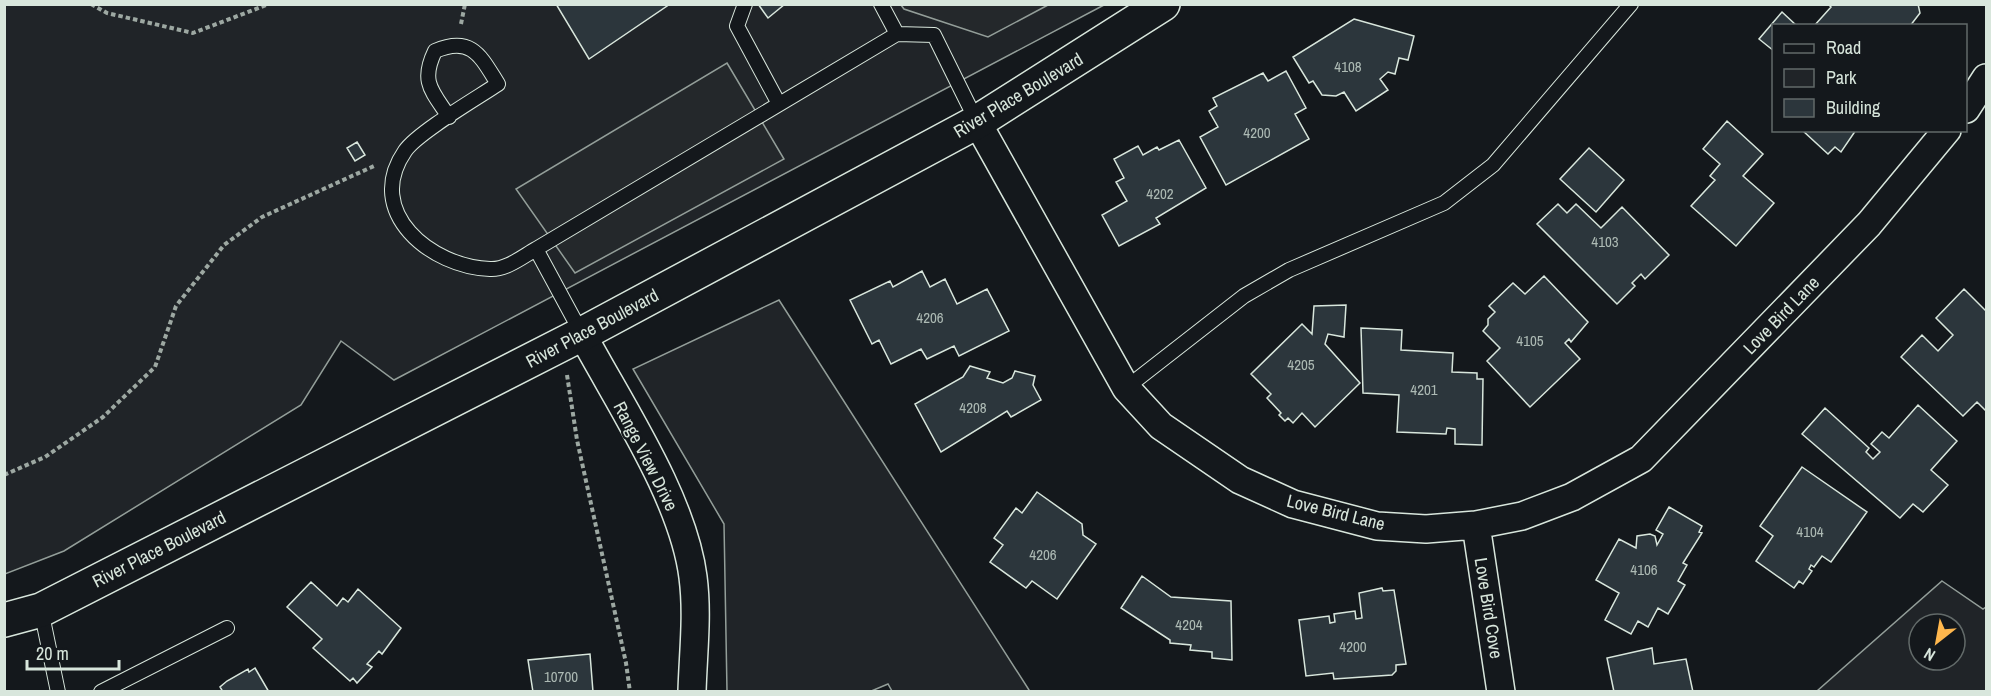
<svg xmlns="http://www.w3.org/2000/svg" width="1991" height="696" font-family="'Archivo Narrow',sans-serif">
  <rect width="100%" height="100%" fill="#14181c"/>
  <!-- green -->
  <path fill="#202428" stroke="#939e99" stroke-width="1.5" fill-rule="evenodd" d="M5 5H1104L394 380 341 341 301 405 64 551 5 574Z
    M779 300 1029 690 1030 691H892L888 684 869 692 727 691 724 524 633 369Z
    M1942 581 1983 609 1986 607V691H1817ZM1919 624H1955V660H1919Z"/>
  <!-- parking -->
  <path fill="#24282b" stroke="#939e99" stroke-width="1.5" d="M901 5H1048L988 37 904 9Z
    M727 63 784 159 575 273 516 189Z"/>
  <!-- building -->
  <path fill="#2c363c" stroke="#d8e6dc" stroke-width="1.5" d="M556 4H670L589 59Z
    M758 4H785L768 18Z
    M1828 4H1918L1920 13 1910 26H1814L1831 7Z
    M1782 12 1797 26H1774V51L1759 39Z
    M1354 19 1414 36 1408 60 1399 58 1395 74 1388 72 1380 79 1388 90 1356 111 1344 92 1336 96 1322 95 1313 81 1309 83 1293 57Z
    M1286 71 1306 108 1295 114 1309 139 1226 185 1200 137 1218 127 1209 111 1217 106 1213 98 1263 73 1268 81Z
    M1727 121 1763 154 1743 176 1774 203 1736 246 1691 206 1715 180 1710 176 1720 164 1703 149Z
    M1802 130H1856L1841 152 1835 147 1828 154Z
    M1179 140 1206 188 1156 218 1160 224 1119 246 1102 215 1127 201 1116 182 1124 178 1114 159 1138 146 1143 155 1157 147 1159 150Z
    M357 142 365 155 355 161 347 148Z
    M1589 148 1624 180 1596 212 1560 179Z
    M1558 204 1567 213 1576 204 1601 228 1622 207 1669 255 1645 279 1641 274 1632 283 1635 286 1617 304 1537 224Z
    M922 271 930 287 945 279 957 304 987 289 1009 331 959 356 954 346 927 359 921 349 891 364 879 340 872 344 850 300 890 281 893 287Z
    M1544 276 1588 322 1571 342 1569 339 1565 343 1580 359 1530 407 1487 361 1500 348 1483 331 1488 325V319L1495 312 1489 306 1513 283 1525 294Z
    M1964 289 1986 311V411L1977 402 1963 416 1901 357 1922 335 1938 351 1953 335 1936 318Z
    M1346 305 1344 337 1328 334 1325 344 1360 383 1315 427 1302 413 1293 423 1288 418 1285 421 1279 415 1281 413 1267 398 1271 394 1251 374 1302 324 1312 334 1314 306Z
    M1361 328 1402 330 1401 350 1453 353 1452 372 1477 373V379H1483L1482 445 1455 444V429L1447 428 1446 434 1397 432 1399 395 1363 393Z
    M970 366 990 372 987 378 1003 383 1012 378 1015 371 1035 376 1033 385 1041 400 1011 417 1007 411 941 452 915 404 963 377Z
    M1918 405 1957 441 1931 470 1948 485 1923 512 1913 504 1900 518 1802 434 1825 408 1869 448 1866 452 1873 459 1880 452 1871 444 1882 432 1889 438Z
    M1802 467 1867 512 1831 562 1822 556 1814 567 1811 565 1809 569 1812 571 1803 584 1799 581 1794 588 1756 561 1773 536 1760 526Z
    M1037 492 1082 524 1083 535 1096 544 1057 599 1032 581 1026 588 990 562 1003 545 994 538 1016 508 1022 513Z
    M1669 507 1702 526 1699 532 1702 533 1683 563 1687 565 1678 581 1685 585 1668 614 1658 608 1648 627 1638 621 1631 634 1605 620 1619 593 1596 580 1619 539 1636 548 1637 536 1650 534 1655 536 1657 545 1663 534 1656 530Z
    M1142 576 1171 597 1231 601 1232 660 1212 658V652L1190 650 1191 645 1170 643V640L1121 608Z
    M311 582 337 606 343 598 348 602 358 589 401 628 382 654 379 651 367 664 372 667 357 683 353 678 350 681 313 648 322 639 287 607Z
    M1382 588 1383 591 1394 590 1406 664 1396 665V671L1392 675 1334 679 1333 673 1306 676 1299 620 1329 616 1330 623 1335 622 1334 614 1355 611 1356 619 1362 618 1359 593Z
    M1652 648 1654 664 1686 659 1693 692H1614L1607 658Z
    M590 654 593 692H533L528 660Z
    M255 668 269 692H223L220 687 227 681 248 669 249 672Z"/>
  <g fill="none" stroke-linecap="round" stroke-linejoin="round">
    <!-- service casing -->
    <g stroke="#d8e6dc" stroke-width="16">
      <path id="service" d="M745 4 737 26 779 104
        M881 4 897 34
        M449 117C432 91 420 82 435 51 472 35 481 57 498 84 477 98 417 133 405 151 363 212 431 267 490 269 506 270 522 257 536 249
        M582 334 536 249 897 34 934 35 977 122
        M1126 388 1244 296 1289 270 1444 203 1493 165 1631 4
        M41 610 58 692
        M101 692 227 628"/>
    </g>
    <!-- minor casing -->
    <g stroke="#d8e6dc" stroke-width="30">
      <path id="minor" d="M1966 109 1986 78
        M977 122 1126 388 1161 426 1240 480 1293 504 1377 526 1426 529 1476 525 1522 516 1572 497 1641 459 1869 224 1947 130
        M582 334C620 405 683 498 693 577 698 615 693 654 692 692
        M1476 525 1501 692"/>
    </g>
    <!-- tertiary casing -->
    <g stroke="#d8e6dc" stroke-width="36">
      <path id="tertiary" d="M4 620 41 610 582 334 977 122 1163 4"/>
    </g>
    <!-- path -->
    <path stroke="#9da8a2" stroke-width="4" stroke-dasharray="4.5 3" stroke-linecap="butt" d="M91 4 107 13 193 33 269 4
      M461 24 465 4
      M567 375 577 440 626 663 630 692
      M4 475 45 457 103 417 155 367 176 306 224 245 262 217 374 166"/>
    <!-- service -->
    <use href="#service" stroke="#14181c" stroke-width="14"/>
    <!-- minor -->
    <use href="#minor" stroke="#14181c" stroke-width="27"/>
    <!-- tertiary -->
    <use href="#tertiary" stroke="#14181c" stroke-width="33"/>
  </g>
  <g text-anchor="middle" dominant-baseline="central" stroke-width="4.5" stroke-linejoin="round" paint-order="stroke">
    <!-- number labels -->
    <g font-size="15" fill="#adbab4">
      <text x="1348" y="66">4108</text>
      <text x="1257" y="132">4200</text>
      <text x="1160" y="193">4202</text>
      <text x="1605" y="241">4103</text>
      <text x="930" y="317">4206</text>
      <text x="1530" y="340">4105</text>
      <text x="1301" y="364">4205</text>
      <text x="1424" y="389">4201</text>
      <text x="973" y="407">4208</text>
      <text x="1810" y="531">4104</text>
      <text x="1043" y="554">4206</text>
      <text x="1644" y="569">4106</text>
      <text x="1189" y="624">4204</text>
      <text x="1353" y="646">4200</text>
      <text x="561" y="676">10700</text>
    </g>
    <!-- street labels -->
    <g font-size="18" fill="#d8e6dc" stroke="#14181c">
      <text transform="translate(1018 95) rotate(-31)">River Place Boulevard</text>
      <text transform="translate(1781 315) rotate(-46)">Love Bird Lane</text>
      <text transform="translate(592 328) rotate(-28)">River Place Boulevard</text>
      <text transform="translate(646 456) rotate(63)">Range View Drive</text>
      <text transform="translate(1336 512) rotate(14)">Love Bird Lane</text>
      <text transform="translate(159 549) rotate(-27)">River Place Boulevard</text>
      <text transform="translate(1489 608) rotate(81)">Love Bird Cove</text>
    </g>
  </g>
  <!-- border -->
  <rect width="1991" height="696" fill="none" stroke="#d8e6dc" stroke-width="12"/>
  <!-- legend -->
  <rect x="1772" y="24" width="195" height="108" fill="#14181c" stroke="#626a69" stroke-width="1.5"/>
  <rect x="1784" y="44" width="30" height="9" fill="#14181c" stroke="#626a69" stroke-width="1.5"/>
  <text x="1826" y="54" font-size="18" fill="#d8e6dc">Road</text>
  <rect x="1784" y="69" width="30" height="18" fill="#202428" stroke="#626a69" stroke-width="1.5"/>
  <text x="1826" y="84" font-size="18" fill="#d8e6dc">Park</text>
  <rect x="1784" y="99" width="30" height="18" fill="#2c363c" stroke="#626a69" stroke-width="1.5"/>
  <text x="1826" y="114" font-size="18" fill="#d8e6dc">Building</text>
  <!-- north arrow -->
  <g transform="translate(1937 642) rotate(211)"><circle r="28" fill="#14181c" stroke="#626a69" stroke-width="1.5"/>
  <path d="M0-4.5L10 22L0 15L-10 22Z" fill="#ffb74d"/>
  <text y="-9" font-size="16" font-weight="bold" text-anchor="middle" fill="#d8e6dc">N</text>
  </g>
  <!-- scale -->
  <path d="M27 660v9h92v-9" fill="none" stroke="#d8e6dc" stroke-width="3"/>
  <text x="36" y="660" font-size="18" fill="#d8e6dc" stroke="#14181c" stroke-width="4.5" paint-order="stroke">20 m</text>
</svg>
